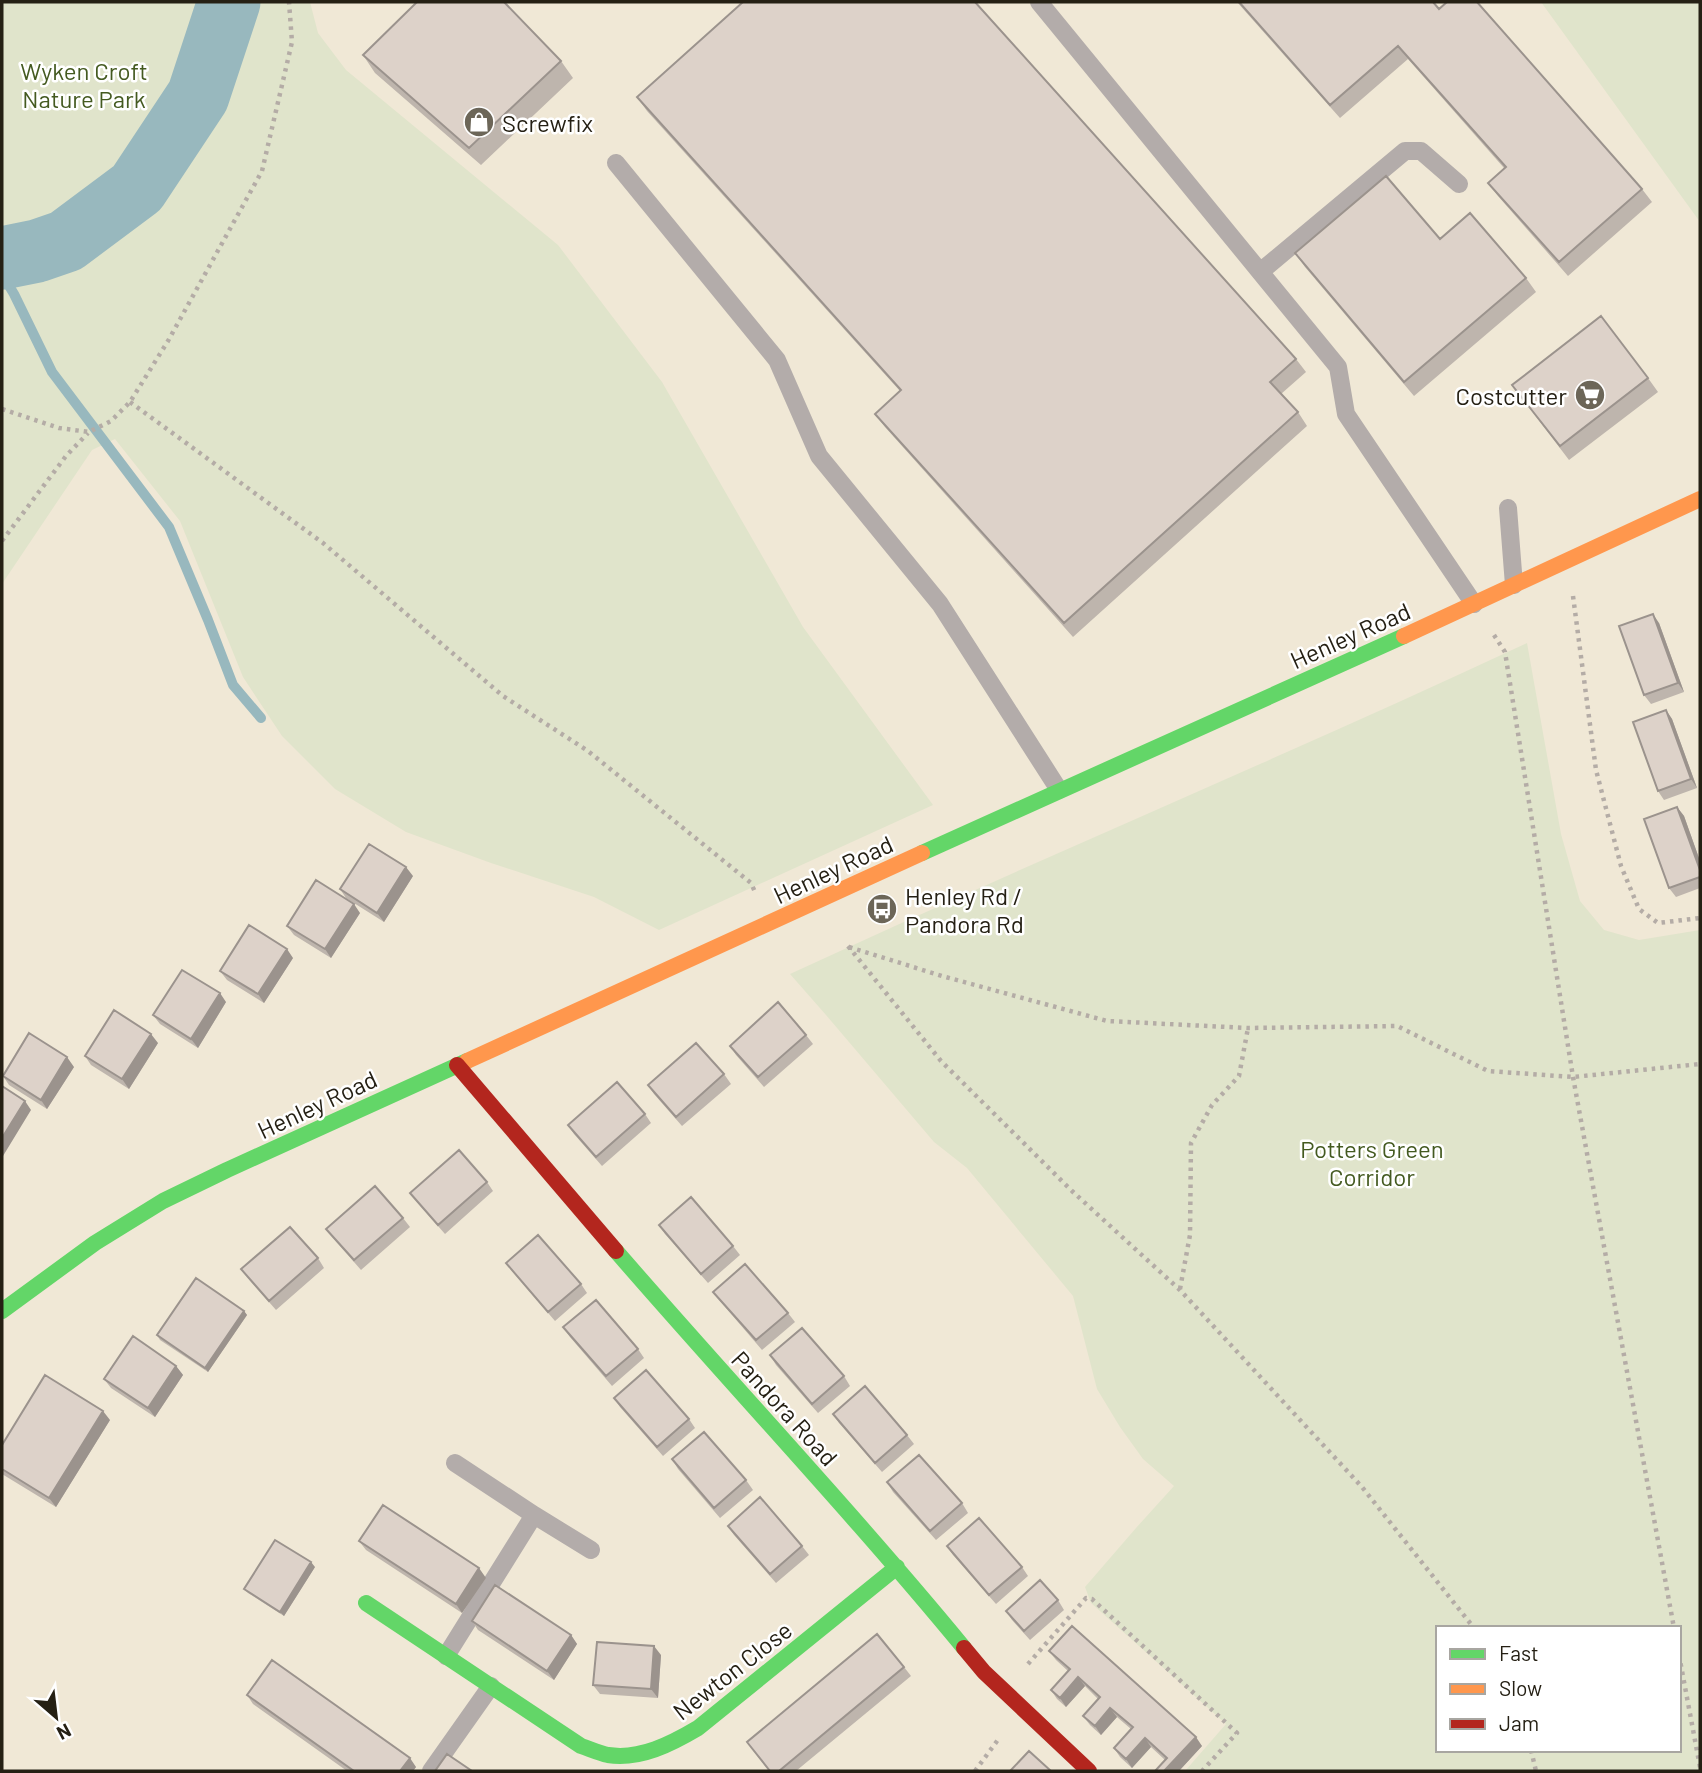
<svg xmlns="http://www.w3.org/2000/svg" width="1702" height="1773" font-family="Barlow,sans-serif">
  <rect width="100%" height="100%" fill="#f0e8d6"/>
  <!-- green -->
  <path fill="#e0e4cb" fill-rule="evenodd" d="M2 2H202L174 90 150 135 105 188 38 229H2Z
    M246 2H310L318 33 346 70 558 245 662 382 803 627 933 805 659 930 594 897 491 863 406 832 335 789 282 736 243 677 180 521 115 439 92 450 2 584V272L9 273 75 254 117 231 154 190 213 95 236 46Z
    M1541 2H1700V222Z
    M1527 643 1561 834 1580 901 1604 930 1639 940 1700 930V1771H1185L1226 1724 1091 1603 1085 1587 1136 1528 1174 1486 1143 1459 1120 1427 1097 1389 1073 1296 967 1168 934 1142 826 1015 790 974C1034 861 1283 757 1527 643ZM1438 1628H1679V1750H1438Z"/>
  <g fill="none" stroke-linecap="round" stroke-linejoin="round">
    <!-- stream -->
    <path stroke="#98b8be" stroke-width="10" d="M2 274 14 294 52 372 169 527 208 620 233 685 261 718"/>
    <!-- river -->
    <path stroke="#98b8be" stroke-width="63" d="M2 258 37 251 66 241 137 188 198 96 229 2"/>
    <!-- path -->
    <path stroke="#b4aca6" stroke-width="4.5" stroke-dasharray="3.5 5" stroke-linecap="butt" d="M130 402 323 543 503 696 588 751 751 883 755 892
      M2 409 59 428 89 432 111 421 130 402 168 341 262 171 292 42 289 2
      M2 541 66 456 88 433
      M1573 596 1596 770 1621 866 1639 909 1658 923 1700 918
      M1494 635 1505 652 1573 1077 1674 1628
      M848 946 941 1061 1072 1191 1180 1290 1362 1487 1474 1628
      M849 947 942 976 1107 1021 1248 1028 1397 1026 1488 1071 1573 1077 1700 1064
      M1180 1289 1190 1235 1191 1143 1212 1105 1239 1076 1248 1028
      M1679 1655 1700 1767
      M1028 1664 1086 1598 1092 1599 1237 1733 1202 1771
      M1531 1750 1536 1771
      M975 1771 1000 1737"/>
    <!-- lane -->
    <path stroke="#b3acaa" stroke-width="18" d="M1039 2 1338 367 1346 414 1474 604
      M616 163 777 360 819 456 940 604 1059 790
      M1260 272 1405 151H1421L1459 184
      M1508 508 1514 585
      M455 1463 534 1515
      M446 1656 534 1515 591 1550
      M431 1771 491 1686"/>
    <!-- fast -->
    <path stroke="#63d668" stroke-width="16" d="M922 853 1404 636
      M616 1251C731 1384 852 1512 964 1648
      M2 1311 95 1243 163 1201 227 1170 467 1061
      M366 1603 581 1746C590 1749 599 1753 608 1755 640 1760 671 1744 698 1728L897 1567"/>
    <!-- slow -->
    <path stroke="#ff974d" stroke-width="16" d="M1404 636 1700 499
      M467 1061 922 853"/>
    <!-- jam -->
    <path stroke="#b3261e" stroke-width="16" d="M457 1065 616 1251
      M964 1648 984 1672 1089 1771"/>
  </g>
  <!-- wall -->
  <path fill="#beb5ad" d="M1237 2H1433L1439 9 1642 189 1652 202 1568 276 1498 196 1488 183 1504 168 1408 59 1340 118Z
    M363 55 561 61 573 78 481 165 375 73Z
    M637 97 1296 359 1306 372 1281 394 1298 412 1307 426 1073 637 885 427 875 414 900 391 647 111Z
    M1440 239 1526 278 1536 292 1414 396 1305 267 1295 253Z
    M1648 378 1658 392 1569 460 1512 385Z
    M1659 623 1684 692 1651 704 1644 695Z
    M1666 710 1672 719 1697 788 1664 800 1658 791Z
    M1677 807 1684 816 1700 861V888L1676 897 1669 888Z
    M413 876 384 922 346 898 340 889Z
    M360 913 331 958 294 935 287 926Z
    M293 958 264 1003 227 980 220 971Z
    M226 1002 198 1048 160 1024 153 1015Z
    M806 1035 813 1044 764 1087 736 1055 730 1046Z
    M158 1043 129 1089 91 1065 85 1056Z
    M74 1067 47 1109 9 1085 3 1076Z
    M724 1074 731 1084 682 1126 654 1094 648 1085Z
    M645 1114 651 1123 602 1166 574 1134 568 1125Z
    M487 1182 493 1191 445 1234 417 1202 410 1193Z
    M403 1218 410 1227 361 1270 333 1238 326 1229Z
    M659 1225 733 1246 740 1255 708 1283 665 1234Z
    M318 1258 324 1268 276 1310 248 1278 241 1269Z
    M506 1263 581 1284 587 1293 555 1321 513 1272Z
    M713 1292 788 1313 795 1322 762 1350 720 1301Z
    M244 1311 247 1315 208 1372 160 1340 157 1335Z
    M563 1327 638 1349 644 1358 612 1386 570 1337Z
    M770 1355 844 1376 850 1386 818 1413 776 1365Z
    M176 1366 183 1375 155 1417 111 1388 104 1379Z
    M614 1398 689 1419 695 1428 663 1456 620 1407Z
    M833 1414 907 1435 914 1444 882 1472 839 1423Z
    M110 1420 56 1507 2 1474V1445Z
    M672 1459 746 1480 753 1490 720 1518 678 1469Z
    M887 1482 962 1503 968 1513 936 1540 893 1492Z
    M728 1526 802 1546 809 1555 776 1583 734 1535Z
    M359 1541 486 1578 462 1613 366 1550Z
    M947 1546 1022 1567 1028 1576 996 1604 953 1555Z
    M315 1567 284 1616 248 1593 244 1589Z
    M1058 1600 1064 1610 1030 1640 1012 1620 1006 1611Z
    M472 1621 571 1635 577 1644 554 1680 478 1630Z
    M1049 1651 1202 1746 1179 1771H1155L1165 1760 1151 1747 1132 1768 1120 1757 1114 1748 1131 1729 1117 1717 1101 1735 1090 1725 1083 1716 1098 1699 1085 1686 1066 1707 1057 1699 1051 1690 1068 1671 1056 1660Z
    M661 1655 658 1698 600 1694 593 1685Z
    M904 1667 911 1676 796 1771H769L747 1742Z
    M247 1695 416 1767 413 1771H347L253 1704Z"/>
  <!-- shaded-wall -->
  <path fill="#9b938d" d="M1653 614 1659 623 1684 692 1678 683Z
    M1666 710 1672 719 1697 788 1691 779Z
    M1677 807 1684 816 1700 861V870Z
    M406 867 413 876 384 922 377 913Z
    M354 904 360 913 331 958 325 949Z
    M287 949 293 958 264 1003 258 994Z
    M220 993 226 1002 198 1048 191 1039Z
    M151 1034 158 1043 129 1089 122 1079Z
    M67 1057 74 1067 47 1109 41 1100Z
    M25 1101 31 1110 3 1156 2 1138Z
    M244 1311 247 1315 208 1372 205 1368Z
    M176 1366 183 1375 155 1417 148 1408Z
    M103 1411 110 1420 56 1507 49 1498Z
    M311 1562 315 1567 284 1616 280 1612Z
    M479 1568 486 1578 462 1613 456 1604Z
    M571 1635 577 1644 554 1680 547 1671Z
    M654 1646 661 1655 658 1698 651 1689Z
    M1078 1677 1085 1686 1066 1707 1060 1698Z
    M1110 1708 1117 1717 1101 1735 1095 1726Z
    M1196 1737 1202 1746 1179 1771H1164Z
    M1145 1738 1151 1747 1132 1768 1126 1759Z
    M410 1758 416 1767 413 1771H400Z"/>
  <!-- building -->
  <path fill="#ddd2c9" stroke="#9b938d" stroke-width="2" d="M417 2H504L561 61 469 148 363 55Z
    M743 2H975L1296 359 1270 382 1298 412 1064 623 875 414 901 390 637 97Z
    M1239 2H1433L1439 9 1447 2H1477L1642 189 1559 262 1488 183 1506 167 1398 46 1330 105Z
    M1386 176 1440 239 1470 213 1526 278 1404 382 1295 253Z
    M1601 316 1648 378 1560 446 1512 385Z
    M1653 614 1678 683 1644 695 1619 626Z
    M1666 710 1691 779 1658 791 1633 722Z
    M1677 807 1700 870V877L1669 888 1644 819Z
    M369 844 406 867 377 913 340 889Z
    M316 880 354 904 325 949 287 926Z
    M249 925 287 949 258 994 220 971Z
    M182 970 220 993 191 1039 153 1015Z
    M778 1002 806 1035 758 1077 730 1046Z
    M114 1010 151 1034 122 1079 85 1056Z
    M29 1033 67 1057 41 1100 3 1076Z
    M696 1043 724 1074 676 1117 648 1085Z
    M617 1082 645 1114 596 1157 568 1125Z
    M2 1086 25 1101 2 1138Z
    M459 1150 487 1182 438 1225 410 1193Z
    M375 1186 403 1218 354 1260 326 1229Z
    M691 1197 733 1246 701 1274 659 1225Z
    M290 1227 318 1258 269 1301 241 1269Z
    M538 1235 581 1284 548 1312 506 1263Z
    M745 1264 788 1313 756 1340 713 1292Z
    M196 1278 244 1311 205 1368 157 1335Z
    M596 1300 638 1349 606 1376 563 1327Z
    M802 1328 844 1376 812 1404 770 1355Z
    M133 1336 176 1366 148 1408 104 1379Z
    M646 1370 689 1419 657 1447 614 1398Z
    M45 1375 103 1411 49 1498 2 1469V1445Z
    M865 1386 907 1435 875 1463 833 1414Z
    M704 1432 746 1480 714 1508 672 1459Z
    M919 1455 962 1503 930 1531 887 1482Z
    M760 1497 802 1546 770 1574 728 1526Z
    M383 1505 479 1568 456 1604 359 1541Z
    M979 1518 1022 1567 989 1595 947 1546Z
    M275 1540 311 1562 280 1612 244 1589Z
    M1040 1580 1058 1600 1024 1631 1006 1611Z
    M495 1585 571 1635 547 1671 472 1621Z
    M1072 1626 1196 1737 1164 1771H1155L1167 1758 1145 1738 1126 1759 1114 1748 1133 1727 1110 1708 1095 1726 1083 1716 1100 1697 1078 1677 1060 1698 1051 1690 1070 1669 1049 1651Z
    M877 1634 904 1667 779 1771H770L747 1742Z
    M597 1642 654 1646 651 1689 593 1685Z
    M272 1660 410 1758 400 1771H354L247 1695Z
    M1029 1751 1051 1771H1010Z
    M447 1754 472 1771H435Z"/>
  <!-- icons -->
  <defs>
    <g id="shop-disc" transform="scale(1.575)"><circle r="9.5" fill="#6c6658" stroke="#fff"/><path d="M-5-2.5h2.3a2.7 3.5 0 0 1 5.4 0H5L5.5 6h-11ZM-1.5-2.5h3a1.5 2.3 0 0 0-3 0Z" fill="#fff"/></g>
    <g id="supermarket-disc" transform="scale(1.575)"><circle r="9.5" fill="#6c6658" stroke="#fff"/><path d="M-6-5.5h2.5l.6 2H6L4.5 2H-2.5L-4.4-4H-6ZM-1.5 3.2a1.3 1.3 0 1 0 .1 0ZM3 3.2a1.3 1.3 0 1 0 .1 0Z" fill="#fff"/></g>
    <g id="bus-disc" transform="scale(1.575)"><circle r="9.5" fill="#6c6658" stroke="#fff"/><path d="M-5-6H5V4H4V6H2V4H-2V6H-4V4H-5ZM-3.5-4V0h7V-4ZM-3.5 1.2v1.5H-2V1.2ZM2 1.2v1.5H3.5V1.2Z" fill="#fff"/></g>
  </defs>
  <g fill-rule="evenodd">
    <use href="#shop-disc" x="479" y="122"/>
    <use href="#supermarket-disc" x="1590" y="395"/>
    <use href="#bus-disc" x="882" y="909"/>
  </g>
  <g text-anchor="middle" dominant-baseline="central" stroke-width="5" stroke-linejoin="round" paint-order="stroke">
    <!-- park labels -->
    <g font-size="24" fill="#445a20" stroke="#fff">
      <text x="84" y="70">Wyken Croft<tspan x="84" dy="28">Nature Park</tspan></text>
      <text x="1372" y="1148">Potters Green<tspan x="1372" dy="28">Corridor</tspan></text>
    </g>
    <!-- poi labels -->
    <g font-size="24" fill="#252014" stroke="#fff" text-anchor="start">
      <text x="502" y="122">Screwfix</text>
      <text x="1567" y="395" text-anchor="end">Costcutter</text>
      <text x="905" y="895">Henley Rd /<tspan x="905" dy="28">Pandora Rd</tspan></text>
    </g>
    <!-- street labels -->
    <g font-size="24" fill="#252014" stroke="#fff">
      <text transform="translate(1350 635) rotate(-24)">Henley Road</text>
      <text transform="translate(833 869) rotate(-25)">Henley Road</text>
      <text transform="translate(317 1104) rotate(-25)">Henley Road</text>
      <text transform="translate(785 1408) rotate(48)">Pandora Road</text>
      <text transform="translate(732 1670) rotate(-38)">Newton Close</text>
    </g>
  </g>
  <!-- border -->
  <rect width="1702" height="1773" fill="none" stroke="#252014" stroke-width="7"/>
  <!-- legend -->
  <rect x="1436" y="1626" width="245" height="126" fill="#ffffff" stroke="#a8a6a1" stroke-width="2"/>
  <rect x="1450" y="1649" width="35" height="10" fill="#63d668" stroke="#a8a6a1" stroke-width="2"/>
  <text x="1499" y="1661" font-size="21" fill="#252014">Fast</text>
  <rect x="1450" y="1684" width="35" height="10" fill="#ff974d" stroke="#a8a6a1" stroke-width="2"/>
  <text x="1499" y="1696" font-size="21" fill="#252014">Slow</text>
  <rect x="1450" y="1719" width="35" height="10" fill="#b3261e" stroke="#a8a6a1" stroke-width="2"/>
  <text x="1499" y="1731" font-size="21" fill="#252014">Jam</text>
  <!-- north arrow -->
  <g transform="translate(56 1717) rotate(152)" stroke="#ffffff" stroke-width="5" paint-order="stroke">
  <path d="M0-5L12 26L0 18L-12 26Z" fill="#252014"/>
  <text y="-10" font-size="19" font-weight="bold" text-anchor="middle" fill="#252014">N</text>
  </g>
</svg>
